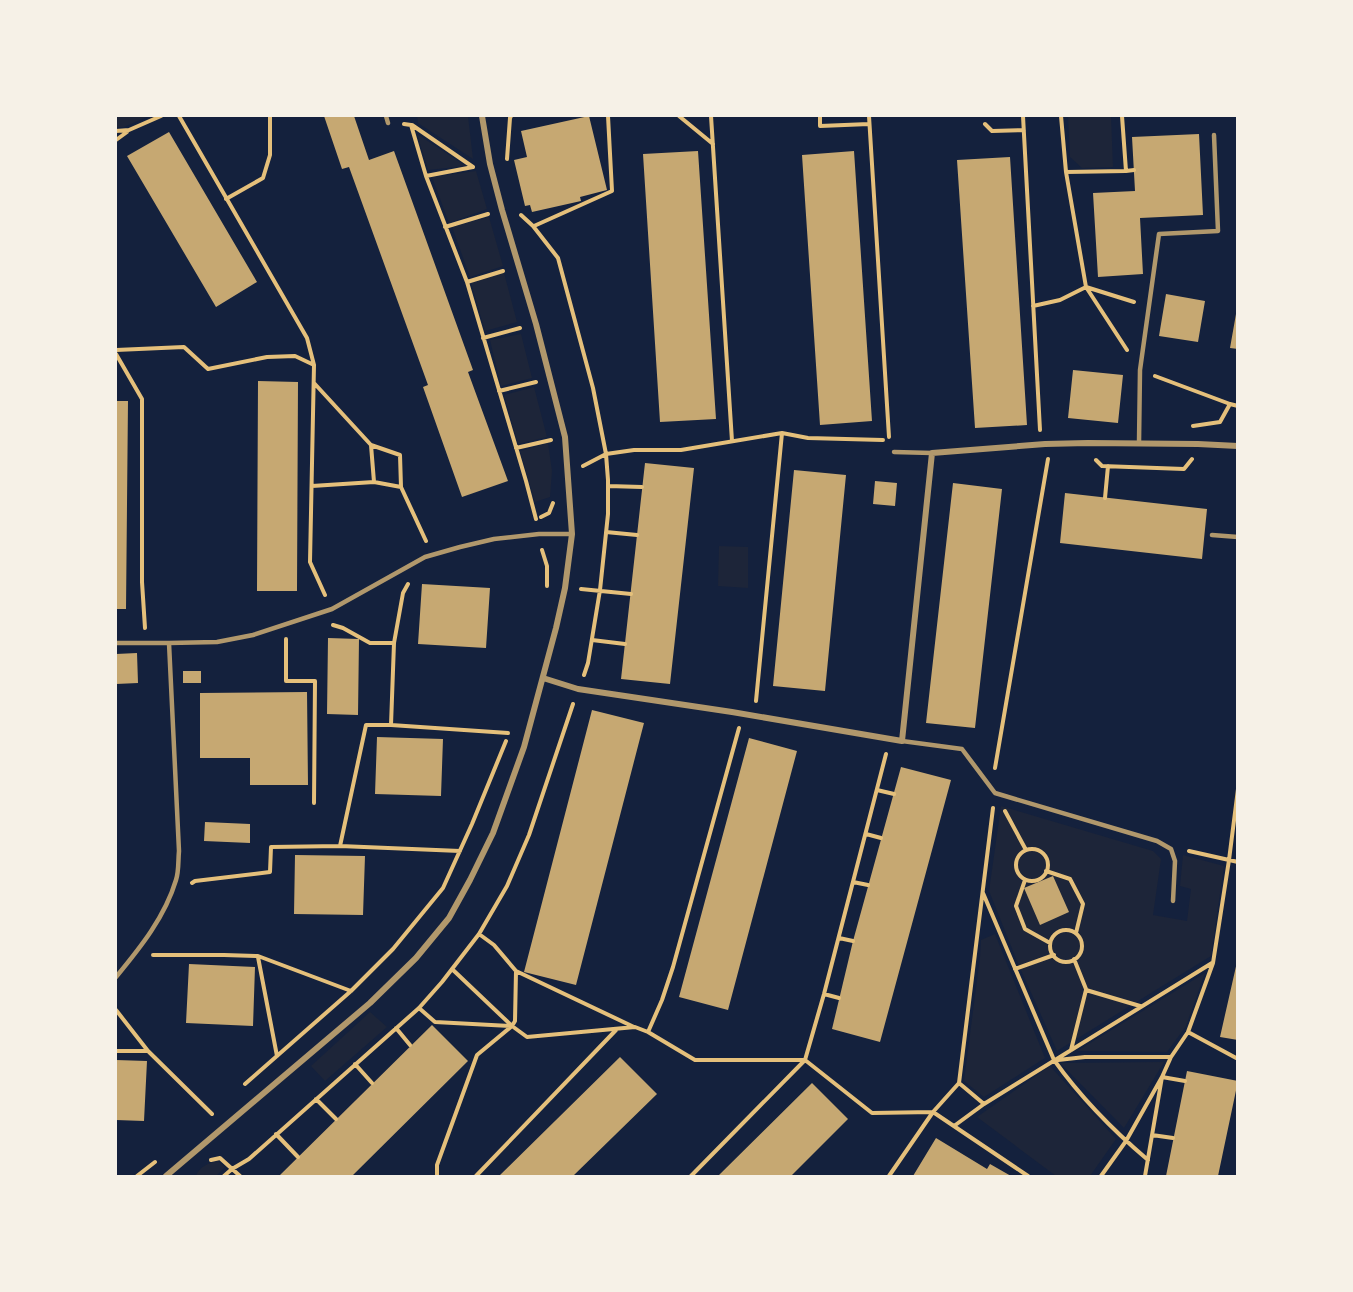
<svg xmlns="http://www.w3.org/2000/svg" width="1353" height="1292" font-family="'Noto Sans',sans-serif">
  <rect width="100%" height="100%" fill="#14213d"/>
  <!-- green -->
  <path fill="#1d2539" d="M116 116H149L124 127H116Z
    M417 116H468L473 159 418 123Z
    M1111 116 1113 167 1082 168 1070 157 1068 117Z
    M417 134 466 166 428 170Z
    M476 171 487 209 449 223 432 177Z
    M489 217 503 266 470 277 452 227Z
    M504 273 517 322 485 331 471 283Z
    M521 334 532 378 501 386 490 340Z
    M534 387 547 437 518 444 504 395Z
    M548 443 552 471 550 497 535 502 520 451Z
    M719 546 748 547V588L718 586Z
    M1001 806 1153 851 1161 859 1153 915 1187 921 1191 889 1180 886 1183 855 1224 866 1211 956 1057 1051 1017 961 989 891Z
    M995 934 1045 1058 984 1097 964 1081 980 957 981 940Z
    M1205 973 1186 1026 1167 1052 1077 1051Z
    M370 1012 387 1027 325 1081 311 1066Z
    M1164 1062 1124 1128 1060 1063Z
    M1050 1066 1116 1139 1090 1176H1056L977 1117Z
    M218 1161 225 1167 216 1176H196C199 1167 208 1163 218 1161Z"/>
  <!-- building -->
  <path fill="#c6a872" d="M324 116H354L369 160 394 151 473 370 468 372 508 481 462 497 423 387 428 385 349 167 342 169Z
    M589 116 607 190 580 197 581 201 532 212 530 205 525 206 514 160 527 157 521 131Z
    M169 132 257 282 216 307 127 156Z
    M1199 134 1203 215 1140 218 1143 274 1098 277 1093 193 1135 191 1132 137Z
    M698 151 716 419 660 422 643 154Z
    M854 151 872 421 820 425 802 155Z
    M1010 157 1027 425 975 428 957 160Z
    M1166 294 1205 301 1198 342 1159 336Z
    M1236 314H1238V349L1230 348Z
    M1073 370 1123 375 1118 423 1068 418Z
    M258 381 298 382 297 591H257Z
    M116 401H128L126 609H116Z
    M645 463 694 468 670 684 621 679Z
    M794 470 846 475 825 691 773 686Z
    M875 481 897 483 895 506 873 504Z
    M953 483 1002 489 975 728 926 723Z
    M1065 493 1207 509 1202 559 1060 543Z
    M422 584 490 588 486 648 418 644Z
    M328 638 359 639 358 715 327 714Z
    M137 653 138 683 116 684V654Z
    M183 671H201V683H183Z
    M307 692 308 785H250V758H200V693Z
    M592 710 644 723 576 985 524 972Z
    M377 737 443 739 441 796 375 794Z
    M749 738 797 751 728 1010 679 997Z
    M901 767 951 780 880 1042 832 1029 853 941Z
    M205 822 250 824V843L204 841Z
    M295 855 365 856 363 915 294 914Z
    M1053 876 1069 912 1040 925 1024 888Z
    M1237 962H1238V1040L1220 1037Z
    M189 964 255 967 253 1026 186 1023Z
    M432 1025 468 1061 352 1176H279Z
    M620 1057 657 1094 573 1176H499Z
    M116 1060 147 1061 144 1121 116 1120Z
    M1187 1071 1238 1081 1218 1176H1166Z
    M812 1083 848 1119 791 1176H718Z
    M936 1138 987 1169 990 1164 1011 1176H913Z"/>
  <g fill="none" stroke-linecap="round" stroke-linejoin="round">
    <!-- path -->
    <path stroke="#e5c07b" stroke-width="4" d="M179 116 307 338 314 365 310 562 325 595
      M679 116 713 144
      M711 116 732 441
      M820 116V126L869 124
      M869 116 889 437
      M1023 116 1040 430
      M1061 116 1066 172 1086 287 1127 350
      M404 124 411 125 426 176 467 282 526 481 536 519
      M985 124 992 131 1024 130
      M412 125 473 167
      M116 131 129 130 161 116
      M116 140 127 132
      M507 159 510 118 511 116
      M1126 171 1134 170
      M1066 172 1126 171 1122 116
      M426 176 473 167
      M226 199 263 178 270 155V116
      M521 215 533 226 558 258 593 388 606 454 608 480V514L600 590 588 663 584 675
      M534 226 612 191 608 116
      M445 227 488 214
      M467 282 503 271
      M1033 306 1060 300 1086 287 1134 302
      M483 338 520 328
      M116 350 184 347 208 369 267 357 295 356 314 365
      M116 354 142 399V582L145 628
      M1155 376 1230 404
      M314 383 371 445 374 482 401 487 426 541
      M499 391 536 382
      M1193 426 1220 422 1230 404 1238 406
      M371 445 400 455 401 487
      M516 448 551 440
      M1096 460 1102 466 1184 469 1192 459
      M583 466 606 454 634 450H681L782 433 808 438 883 440
      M312 486 374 482
      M608 486 642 487
      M1105 498 1108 466
      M541 517 549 513 553 503
      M606 532 637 535
      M542 550 547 566V586
      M581 589 631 594
      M333 625 343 628 370 643H394
      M286 639V681H315L314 803
      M592 640 625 644
      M756 701 782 433
      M391 725 508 733
      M995 768 1048 459
      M877 790 894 794
      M1005 811 1026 850
      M866 834 881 838
      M340 846 460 851
      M1016 865a16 16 0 1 1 32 0a16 16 0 1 1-32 0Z
      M1189 851 1238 862
      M1046 871 1070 879 1083 904 1076 933
      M1025 880 1016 906 1025 929 1050 943
      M853 882 868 885
      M192 883 195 881 270 872 271 847 340 846 366 725H391L394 643 403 593 408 584
      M983 893 1054 1060C1079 1095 1115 1132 1148 1160
      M1050 946a16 16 0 1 1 32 0a16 16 0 1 1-32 0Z
      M479 934 494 945 516 971 634 1027
      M839 938 853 941
      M153 955H224L258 956 351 991
      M258 957 277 1056
      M1074 959 1086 989
      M452 969 512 1026 527 1037 635 1027 648 1032 695 1060H805L872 1113 933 1112 1028 1176
      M1015 969 1054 955
      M824 994 839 998
      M419 1008 435 1022 511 1026
      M116 1010 148 1051
      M396 1028 410 1045
      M648 1032 662 1000 673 967 739 728
      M1188 1032 1238 1059
      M1071 1050 1086 990 1140 1006
      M116 1051H148L212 1114
      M1058 1060 1085 1057H1171
      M355 1064 372 1083
      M959 1083 984 1104 1212 963
      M245 1084 351 991 393 949 443 888 472 824 506 741
      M316 1099 336 1119
      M954 1126 984 1104
      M276 1134 298 1157
      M1152 1135 1173 1138
      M211 1160 220 1158 240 1176
      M137 1176 155 1162
      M224 1176 232 1169 249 1159 419 1008 442 982 479 934 507 886 529 835 573 704
      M437 1176V1165L477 1055 512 1026 515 1021 516 971
      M476 1176 616 1030
      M691 1176 805 1060 824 994 886 754
      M889 1176 933 1112 959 1083 993 808
      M1101 1176 1126 1141 1162 1077 1185 1081
      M1145 1176 1162 1077 1171 1057 1188 1032 1213 963 1229 860 1238 789"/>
    <!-- service -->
    <path stroke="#b1986c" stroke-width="4.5" d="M386 116 388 123
      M1139 443 1140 370 1159 234 1218 231 1214 135
      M894 452 932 453
      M1212 535 1238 537
      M116 643H169L217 642 253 635 332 609 425 557 460 547 494 539 539 534H572
      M902 741 962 749 995 793 1157 841 1171 849 1175 861 1173 901
      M116 977C140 948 165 917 176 880 179 871 178 861 179 851L169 643"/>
    <!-- minor -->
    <path stroke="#b1986c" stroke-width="6" d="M543 678 578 689 732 712 902 741 932 453 1045 444 1088 443 1198 444 1238 446
      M166 1176 370 1003 416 958 449 918 470 880 493 833 524 747 556 628 565 588 572 534 565 437 536 324 502 210 490 164 482 116"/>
  </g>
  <!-- border -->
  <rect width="1353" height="1292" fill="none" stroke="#f6f1e7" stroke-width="234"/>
</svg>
